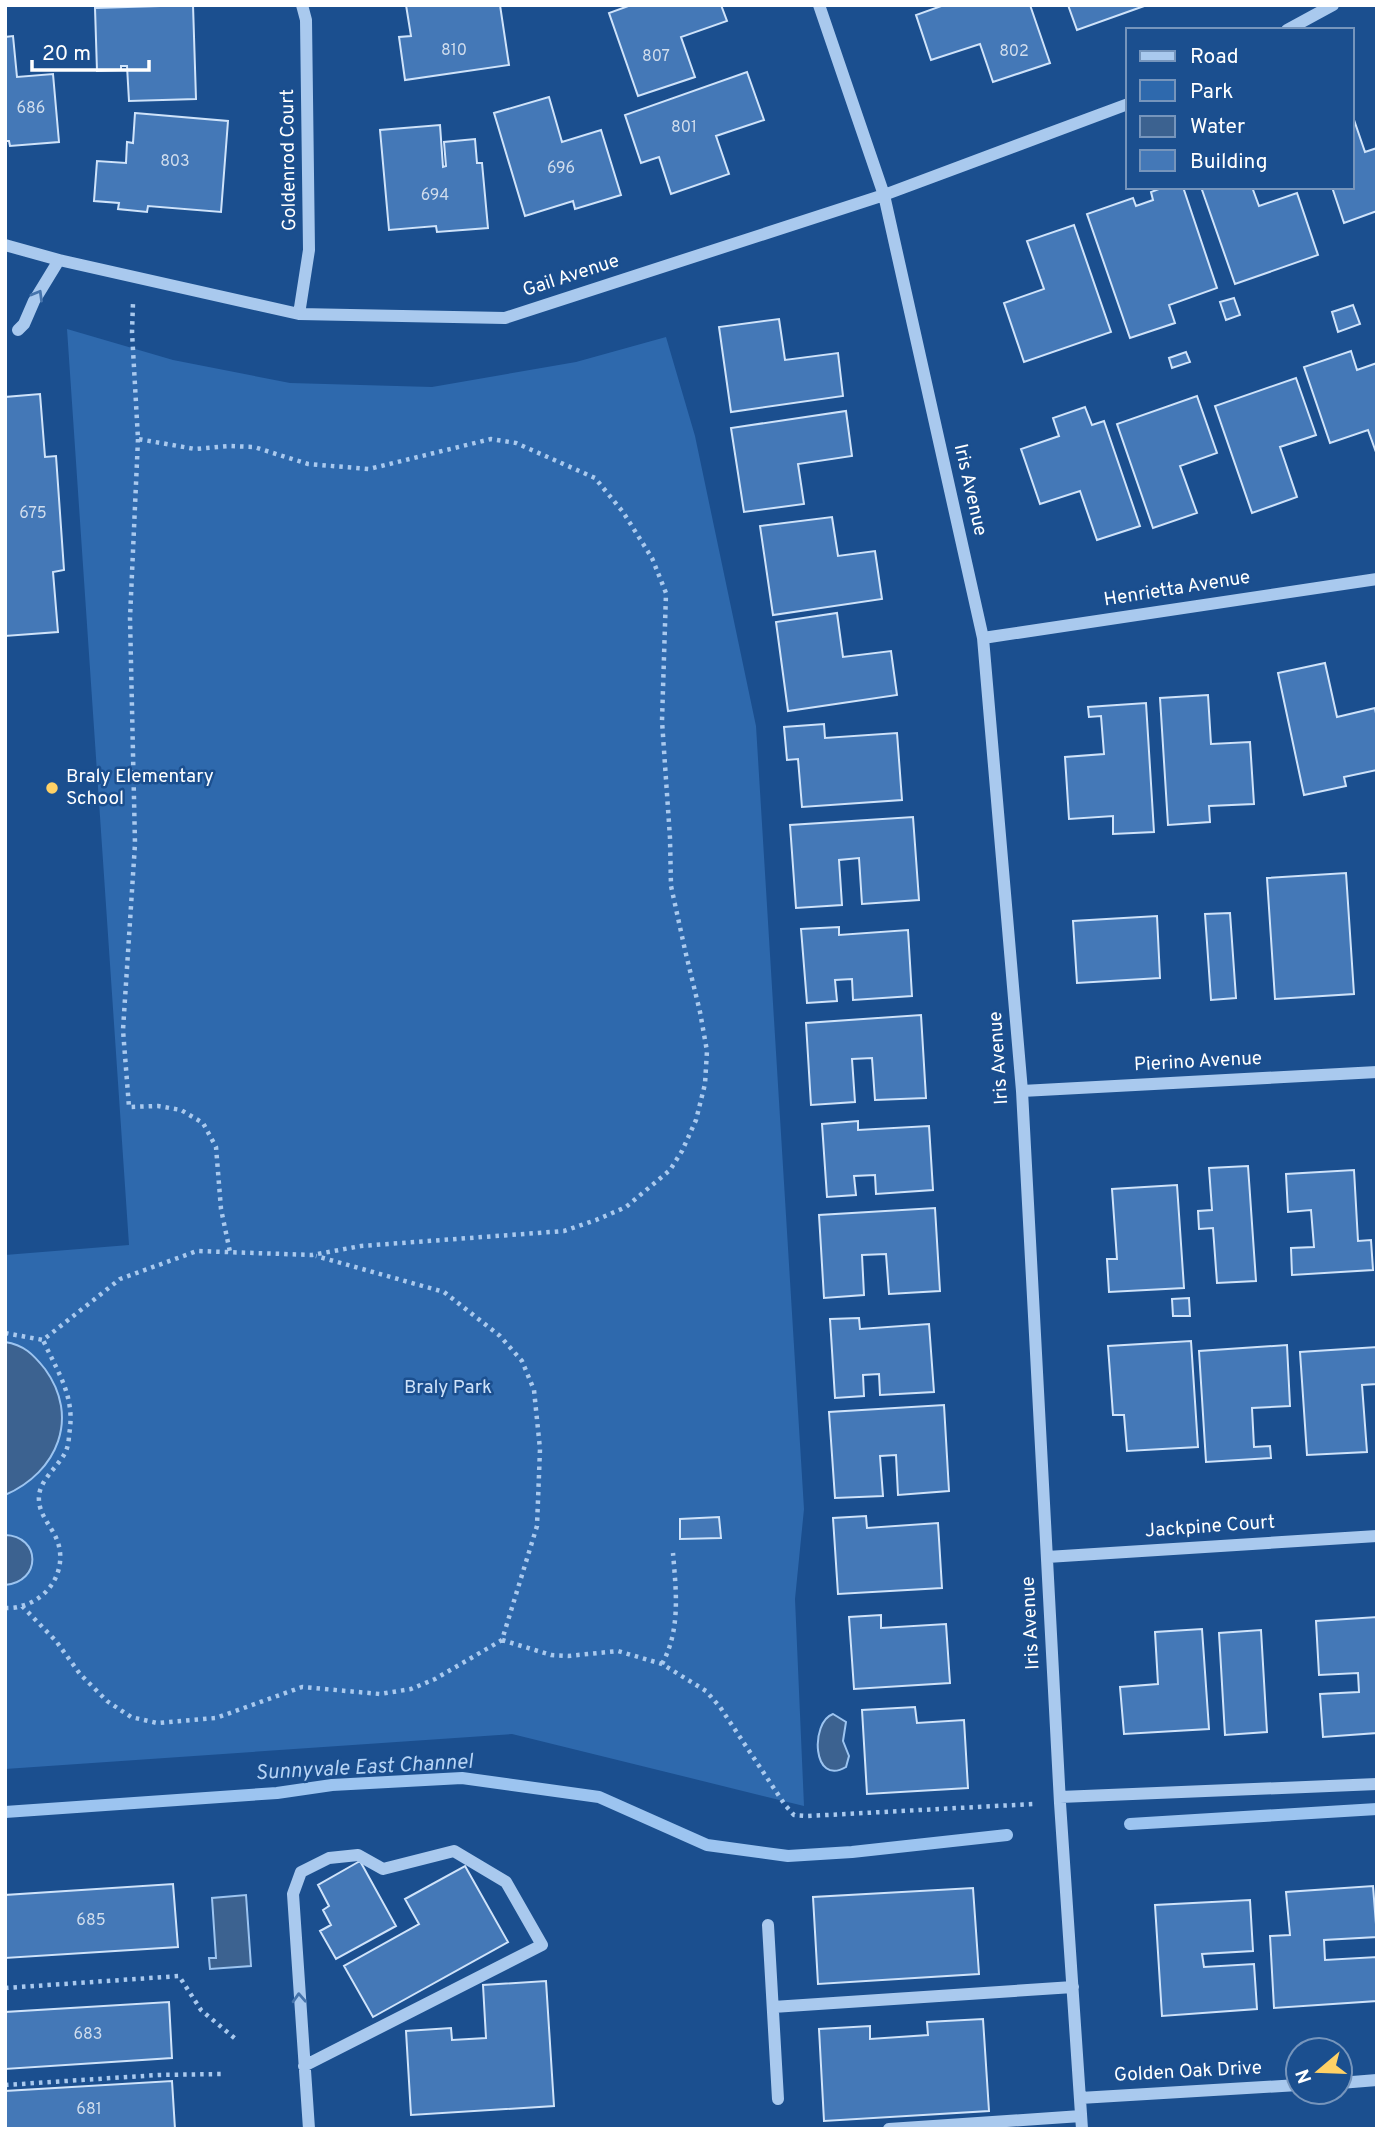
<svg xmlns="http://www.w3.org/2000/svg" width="1382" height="2134" font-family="Overpass,sans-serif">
  <rect width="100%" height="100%" fill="#1b4f8f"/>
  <!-- green -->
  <path fill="#2e69ad" d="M67 329 173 360 290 383 432 387 576 362 666 337 695 436 756 726 804 1509 795 1599 804 1806 512 1734 5 1769V1255L129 1245Z"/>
  <!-- water -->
  <path fill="#3c6290" stroke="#9cc4f0" stroke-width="2" d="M5 1342C24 1345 33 1354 45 1369 80 1417 58 1472 5 1495Z
    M5 1535C41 1536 42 1582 5 1585Z
    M833 1714 846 1722 843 1741 849 1756 846 1767C812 1787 810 1722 833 1714Z
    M246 1895 251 1966 210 1969 209 1958H216L212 1898Z"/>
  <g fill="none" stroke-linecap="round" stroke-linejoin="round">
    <!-- stream -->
    <path stroke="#9cc4f0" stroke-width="12" d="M5 1812 277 1793 332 1785 462 1778 599 1797 707 1845 788 1856 852 1852 1007 1835
      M1130 1824 1377 1809"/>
  </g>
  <!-- building -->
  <path fill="#4478b7" stroke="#cfe3fa" stroke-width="2" d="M193 5 196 99 129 101 127 66H121V70L97 71 95 8Z
    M406 5H500L509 65 405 80 399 37 411 36Z
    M631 5H721L727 21 681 37 695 77 638 96 609 13Z
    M944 5H1030L1050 63 993 82 980 44 931 60 916 15Z
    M1068 5H1147L1077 30Z
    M13 36 17 77 53 74 59 142 10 146 9 141H5V37Z
    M747 72 764 120 716 136 729 174 671 194 659 157 641 163 625 115Z
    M549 97 562 142 601 130 621 195 575 209 573 201 525 216 494 113Z
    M135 113 228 121 221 212 148 206 147 212 118 209 119 203 94 201 97 161 126 163 127 142 133 143Z
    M1352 114 1365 152 1377 148V211L1344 223 1332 187H1352Z
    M440 125 443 167 446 166 444 142 475 139 477 163H482L488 228 437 232 436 226 389 230 380 130Z
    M1164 187H1183L1217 288 1169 305 1175 323 1130 338 1087 214 1133 198 1136 206 1153 200 1151 192Z
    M1201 187H1252L1259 206 1297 193 1318 255 1235 284Z
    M1074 225 1111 332 1024 362 1004 303 1044 289 1027 241Z
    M1234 298 1240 315 1226 320 1220 302Z
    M1353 305 1360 324 1338 332 1332 312Z
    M779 319 785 360 838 353 843 396 731 412 719 327Z
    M1351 351 1357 370 1377 363V455L1368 430 1330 443 1304 367Z
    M1186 352 1190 362 1172 368 1169 358Z
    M1296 378 1316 435 1280 447 1297 497 1252 513 1215 406Z
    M40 394 45 457 56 456 64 570 53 572 58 632 5 636V397Z
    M1197 396 1217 453 1180 466 1197 513 1153 528 1117 424Z
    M1085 407 1092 425 1104 421 1140 526 1097 540 1080 491 1040 504 1021 449 1059 436 1053 418Z
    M846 411 852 456 798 464 804 504 744 512 731 428Z
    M832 517 838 556 875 551 882 599 773 615 760 526Z
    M837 613 843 657 891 651 897 695 788 711 776 622Z
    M1325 663 1337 717 1375 708 1377 719V770L1344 777 1346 786 1304 795 1278 673Z
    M1208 695 1211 744 1250 742 1254 804 1209 806 1210 822 1168 825 1160 698Z
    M1146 703 1154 832 1113 834V816L1069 819 1065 757 1104 754 1101 716 1089 717 1088 707Z
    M824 724 825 738 897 733 902 800 802 807 798 759 787 760 784 727Z
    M913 817 919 900 862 904 859 858 839 860 842 905 796 908 790 825Z
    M1346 873 1354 994 1275 999 1267 878Z
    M1230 913 1236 998 1211 1000 1205 914Z
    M1157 916 1160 978 1077 983 1073 921Z
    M839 927V935L908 930 912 996 853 1000 852 979 835 980 837 1001 807 1003 801 929Z
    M921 1015 926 1098 875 1100 872 1058 852 1059 855 1102 811 1105 806 1023Z
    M858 1121V1130L929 1126 933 1190 876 1194 875 1175 854 1176 856 1195 827 1197 822 1124Z
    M1248 1166 1256 1281 1217 1283 1213 1228 1199 1229 1198 1211 1212 1210 1209 1168Z
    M1354 1170 1358 1241 1371 1240 1373 1270 1292 1275 1291 1248 1314 1247 1311 1210 1288 1212 1286 1174Z
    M1177 1185 1184 1288 1109 1292 1107 1259H1117L1112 1189Z
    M935 1208 940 1291 889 1294 886 1254 862 1255 864 1295 824 1298 819 1215Z
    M1189 1298 1190 1316H1173L1172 1299Z
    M859 1318 860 1329 929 1324 934 1392 880 1395 879 1374 863 1375 864 1396 835 1398 830 1319Z
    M1191 1341 1198 1447 1127 1451 1124 1415H1113L1108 1346Z
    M1287 1345 1290 1406 1252 1408 1254 1447 1270 1446 1271 1458 1206 1462 1199 1351Z
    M1377 1347V1384L1362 1385 1367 1452 1307 1455 1300 1352Z
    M944 1405 949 1491 898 1495 896 1455 880 1456 883 1496 835 1498 829 1412Z
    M866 1516 867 1528 938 1523 942 1588 838 1594 833 1518Z
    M719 1517 721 1538 680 1539V1519Z
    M881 1615V1628L946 1624 950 1683 854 1689 849 1617Z
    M1377 1617V1733L1323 1737 1320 1694 1359 1692 1358 1673 1319 1675 1316 1621Z
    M1202 1629 1209 1729 1124 1734 1120 1687 1158 1684 1155 1632Z
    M1261 1630 1267 1732 1225 1735 1219 1633Z
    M915 1707 917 1723 964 1720 968 1788 867 1794 862 1710Z
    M360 1861 396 1926 336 1959 320 1931 331 1925 323 1910 329 1906 318 1885Z
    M465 1866 508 1942 373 2017 344 1966 419 1924 405 1899Z
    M173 1884 178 1947 5 1958V1895Z
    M1373 1886 1377 1937 1324 1940 1325 1960 1377 1957V2001L1274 2008 1270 1936 1290 1935 1286 1892Z
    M973 1888 979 1974 818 1984 813 1897Z
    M1250 1900 1253 1951 1202 1954 1204 1967 1254 1964 1257 2009 1162 2016 1155 1905Z
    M546 1981 554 2106 411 2115 406 2031 451 2028 452 2040 486 2038 483 1985Z
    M169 2002 172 2058 5 2069V2012Z
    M983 2019 989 2111 824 2121 819 2029 870 2026V2039L928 2035 927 2022Z
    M172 2081 175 2129H5V2091Z"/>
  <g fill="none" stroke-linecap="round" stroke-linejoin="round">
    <!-- path -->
    <path stroke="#a9c9ee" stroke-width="4.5" stroke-dasharray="3.5 5" stroke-linecap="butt" d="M138 439 130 618 135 844 123 1030 129 1107 158 1106 181 1110 203 1123 216 1147 221 1209 230 1252
      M5 1333 43 1340 120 1279 197 1251 312 1255 361 1246 564 1231 596 1220 626 1207 670 1170 682 1151 696 1120 705 1084 707 1051 700 1012 685 950 671 886 670 838 662 721 666 593 652 558 623 512 595 478 516 443 491 439 369 469 308 464 254 447 229 446 195 449 138 439 132 332 133 303
      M22 1606 56 1641 80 1674 107 1701 131 1717 157 1723 216 1718 302 1687 380 1694 411 1689 435 1679 502 1640 537 1526 540 1449 534 1390 522 1361 500 1336 444 1292 316 1256
      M5 1608C10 1608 16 1608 21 1606 50 1599 68 1568 57 1540 52 1527 40 1516 39 1501 37 1481 58 1468 66 1451 68 1446 69 1440 69 1435 76 1397 58 1373 43 1340
      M502 1640 551 1655 568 1656 618 1651 662 1664 706 1691 720 1707 785 1805 794 1815 808 1816 1033 1804
      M662 1664C681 1629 676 1591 673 1553
      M5 1988 179 1976 201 2010 238 2041
      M5 2085 158 2075 222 2074"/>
    <!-- minor -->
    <path stroke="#a9c9ee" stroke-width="12" d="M819 5 884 195 983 638 1022 1091 1060 1803 1082 2129
      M1287 30 1333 5
      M5 245 59 260 299 314 505 318 884 195 1128 104
      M299 314 309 250 306 20 302 5
      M18 330 24 324 34 301 59 260
      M983 638 1377 579
      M1022 1091 1377 1072
      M1047 1557 1377 1536
      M1060 1797 1377 1784
      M768 1925 778 2099
      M773 2007 1073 1987
      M304 2066 542 1945 506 1882 454 1851 383 1869 358 1855 329 1858 301 1872 293 1894 309 2129
      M1340 2083 1377 2080
      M1080 2098 1298 2085
      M889 2129 1081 2116"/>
  </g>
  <!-- one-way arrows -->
  <defs><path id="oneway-chevron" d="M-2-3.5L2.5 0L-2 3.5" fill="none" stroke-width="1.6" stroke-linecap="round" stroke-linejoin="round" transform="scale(1.75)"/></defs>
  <g stroke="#4674ac">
    <use href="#oneway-chevron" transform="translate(38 295) rotate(-60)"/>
    <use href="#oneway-chevron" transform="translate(299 1998) rotate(-93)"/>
  </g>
  <!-- markers -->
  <circle fill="#ffd166" stroke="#1b4f8f" stroke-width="2.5" cx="52" cy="788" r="7"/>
  <g text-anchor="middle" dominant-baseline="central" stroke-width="5" stroke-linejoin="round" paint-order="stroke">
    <!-- number labels -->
    <g font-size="16" fill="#d0dded">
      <text x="454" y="51">810</text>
      <text x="1014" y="52">802</text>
      <text x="656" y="57">807</text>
      <text x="31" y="109">686</text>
      <text x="684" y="128">801</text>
      <text x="175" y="162">803</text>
      <text x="561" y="169">696</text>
      <text x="435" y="196">694</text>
      <text x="33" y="514">675</text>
      <text x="91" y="1921">685</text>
      <text x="88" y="2035">683</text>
      <text x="89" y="2110">681</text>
    </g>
    <!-- street labels -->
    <g font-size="19" fill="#fff" stroke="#1b4f8f">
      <text transform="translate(289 160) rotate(-91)">Goldenrod Court</text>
      <text transform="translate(571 276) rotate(-18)">Gail Avenue</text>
      <text transform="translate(970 490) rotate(77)">Iris Avenue</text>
      <text transform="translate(1177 589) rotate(-9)">Henrietta Avenue</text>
      <text transform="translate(999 1058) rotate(-94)">Iris Avenue</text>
      <text transform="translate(1198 1062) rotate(-3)">Pierino Avenue</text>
      <text transform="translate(1210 1527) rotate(-4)">Jackpine Court</text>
      <text transform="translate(1031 1623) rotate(-93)">Iris Avenue</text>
      <text transform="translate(1188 2072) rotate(-3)">Golden Oak Drive</text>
    </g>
    <!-- poi labels -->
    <g font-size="19" fill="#fff" stroke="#1b4f8f" text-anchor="start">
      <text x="66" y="777">Braly Elementary<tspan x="66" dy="22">School</tspan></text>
    </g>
    <!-- park labels -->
    <g font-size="19" fill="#cfe3fa" stroke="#1b4f8f">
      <text x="448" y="1388">Braly Park</text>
    </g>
    <!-- water labels -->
    <g font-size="21" font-style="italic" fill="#b5d3f5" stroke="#1b4f8f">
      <text transform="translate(364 1768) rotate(-3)">Sunnyvale East Channel</text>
    </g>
  </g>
  <!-- border -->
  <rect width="1382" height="2134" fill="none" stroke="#ffffff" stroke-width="14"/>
  <!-- legend -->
  <rect x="1126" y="28" width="228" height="161" fill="#1b4f8f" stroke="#7695bc" stroke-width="2"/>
  <rect x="1140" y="51" width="35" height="10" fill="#a9c9ee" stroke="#7695bc" stroke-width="2"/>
  <text x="1190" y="63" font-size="21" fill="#ffffff">Road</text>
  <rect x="1140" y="80" width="35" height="21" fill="#2e69ad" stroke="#7695bc" stroke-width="2"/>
  <text x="1190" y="98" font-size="21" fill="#ffffff">Park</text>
  <rect x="1140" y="116" width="35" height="21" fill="#3c6290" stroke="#7695bc" stroke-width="2"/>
  <text x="1190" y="133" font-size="21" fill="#ffffff">Water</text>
  <rect x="1140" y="150" width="35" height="21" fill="#4478b7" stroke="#7695bc" stroke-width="2"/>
  <text x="1190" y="168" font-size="21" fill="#ffffff">Building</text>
  <!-- north arrow -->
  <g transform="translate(1319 2071) rotate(251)"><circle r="33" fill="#1b4f8f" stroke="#7695bc" stroke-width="2"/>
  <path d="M0-5L12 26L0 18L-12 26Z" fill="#ffd166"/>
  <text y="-10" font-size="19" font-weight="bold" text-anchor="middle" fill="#ffffff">N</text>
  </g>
  <!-- scale -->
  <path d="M32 60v10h117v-10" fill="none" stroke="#ffffff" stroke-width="3.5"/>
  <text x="42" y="60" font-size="21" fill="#ffffff" stroke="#1b4f8f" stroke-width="5" paint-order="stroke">20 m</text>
</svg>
